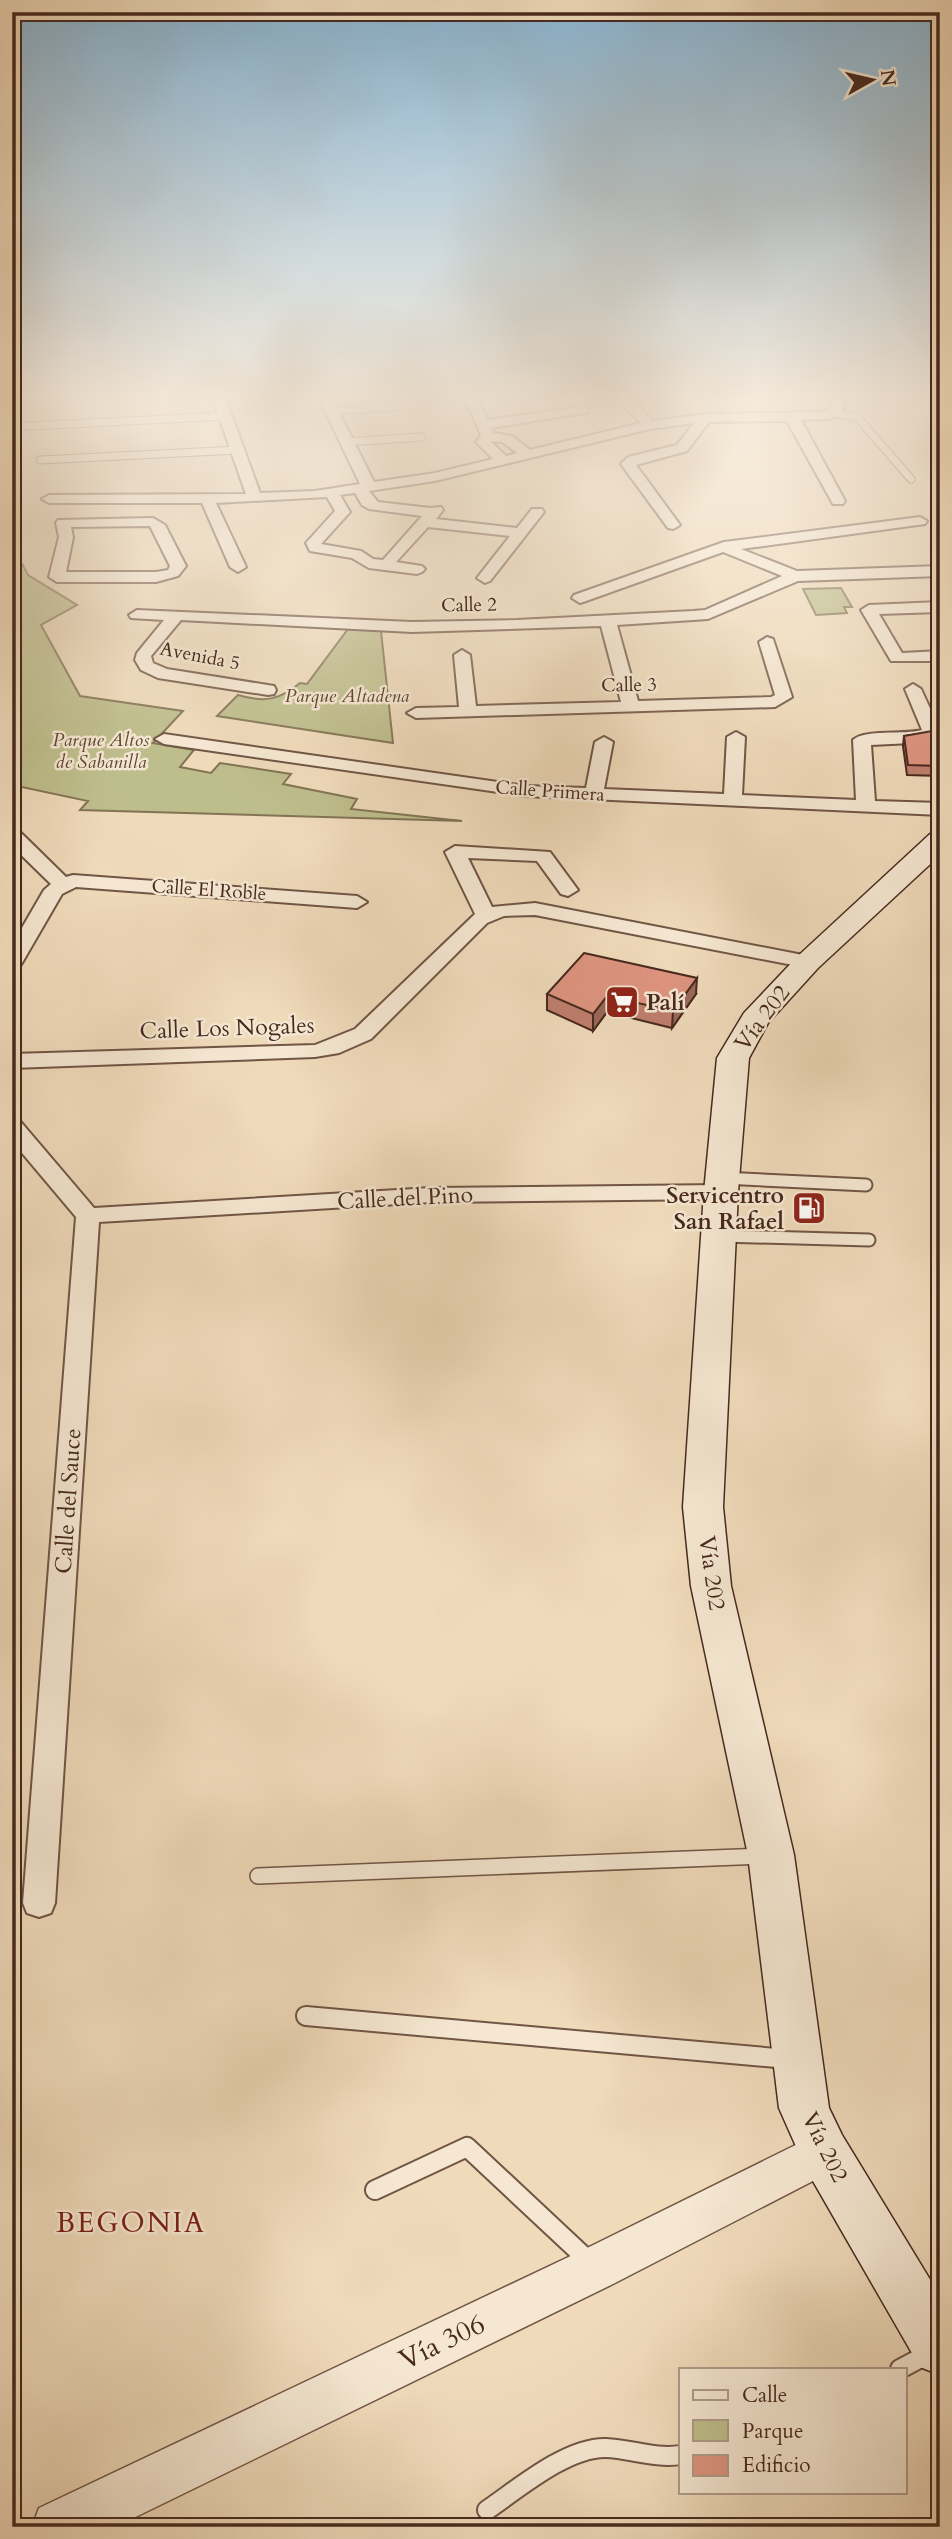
<svg xmlns="http://www.w3.org/2000/svg" width="952" height="2539" font-family="Cardo,serif">
  <rect width="100%" height="100%" fill="#efdaba"/>
  <filter id="stains"><feTurbulence type="fractalNoise" baseFrequency=".00286" numOctaves="4"/><feColorMatrix values="0 0 0 0 .2 0 0 0 0 .09 0 0 0 0 .02 0 0 0 .5 -.17"/></filter>
  <radialGradient id="worn" r=".72"><stop offset=".6" stop-color="#630" stop-opacity="0"/><stop offset="1" stop-color="#630" stop-opacity=".3"/></radialGradient>
  <!-- green -->
  <path fill="#bebe8c" stroke="#827455" stroke-width="2" d="M12 545 28 575 77 605 41 625 80 696 183 711 153 743 194 750 180 767 211 773 220 763 291 774 283 784 357 799 351 809 462 821 80 810 88 801 12 785Z
    M841 588 852 607H844L847 613 816 615 803 589Z
    M348 629 381 631 393 743 217 716 238 695C264 703 280 700 300 683L307 684Z"/>
  <g fill="none" stroke-linecap="round" stroke-linejoin="round">
    <!-- service-far3 casing -->
    <g stroke="#715545" stroke-width="9">
      <path id="service-far3" d="M331 411 406 406
        M834 413 857 417 911 479
        M12 427 225 416
        M346 442 422 437
        M40 460 238 450"/>
    </g>
    <!-- service-far2 casing -->
    <g stroke="#715545" stroke-width="15">
      <path id="service-far2" d="M723 1178 866 1185
        M721 1236 869 1240"/>
    </g>
    <!-- service-far1 casing -->
    <g stroke="#715545" stroke-width="18">
      <path id="service-far1" d="M258 1876 764 1856"/>
    </g>
    <!-- service casing -->
    <g stroke="#715545" stroke-width="22">
      <path id="service" d="M306 2016 788 2059
        M375 2190 467 2147 591 2263
        M900 2369 930 2353
        M487 2510C518 2489 567 2447 606 2448 631 2449 655 2459 681 2455"/>
    </g>
    <!-- minor casing -->
    <g stroke="#715545" stroke-width="4">
      <path id="minor" d="M211 394H224L260 493 315 491 360 484 317 394H330L374 482 435 473 493 459 476 442 481 435 463 394H475L488 420 588 406V412L583 413 491 428 494 433 512 436 530 450 641 423 613 394H626L653 421 705 414 823 412 831 407 832 394H844V408L831 419 801 420 845 501 843 504H833L787 421 709 422 687 451 636 465 680 525 673 529 668 528 621 464 628 457 677 445 694 423 650 429 435 481 369 491 378 502 430 508 441 507 443 510 436 519 517 528 532 509H542L544 512 490 581 485 583 477 578 510 536 428 527 396 562 422 566 425 569 422 572 417 574 369 568 352 558 310 551 306 543 335 511 327 497 216 503 246 567 238 572 230 567 202 503H49L42 499 49 495 246 494ZM490 441 502 442 517 453 506 456ZM355 493 362 505 369 509 422 516 383 560 373 559 361 551 321 544 350 512 340 495Z
        M920 517 927 521 925 524 741 549 797 571 940 566V576L798 581 708 619 617 625 638 701 771 697 775 695 759 642 767 637 773 639 792 697 775 707 416 718 407 713 416 708 459 707 454 655 462 650 470 655 476 706 621 702 601 626 412 632 181 620 151 656 153 663 167 669 274 686 276 690 274 694 268 695 158 678 141 670 135 660 137 653 164 620 131 618 129 615 137 610 412 622 517 620 693 611 705 610 782 576 723 552 586 601 580 603 572 598 574 595 724 542Z
        M153 518 165 525 186 566 178 576 156 582H57L49 577 59 537 56 523 58 520ZM150 526 170 566 168 570 156 572H66L73 537 71 527Z
        M940 602V612L879 614 902 653 940 651V661H891L861 610 869 605Z
        M913 684 921 689 940 730 935 737 912 743 871 745 875 801 940 803V815L525 796 164 744 155 739 164 734 525 786 586 788 595 742 604 737 613 742 604 789 724 794 727 737 736 732 745 737 742 795 856 800 853 740C864 729 905 735 922 730L905 689Z
        M12 829 19 831 66 877 73 875 357 896 367 902 357 908 76 887 62 894 22 963 19 967 12 969V945L44 890 51 884 12 846Z
        M455 846 550 852 578 890 568 896 561 894 537 861 468 858 492 907 535 903 808 956 815 958 818 962 815 966 808 968 535 915 504 916 487 923 371 1039 339 1053 315 1057 12 1068V1054L315 1045 355 1029 475 914 445 852Z
        M12 1119 20 1121 94 1208 431 1188 721 1185 729 1187 733 1192 729 1197 721 1199 431 1202 99 1222 55 1903 51 1913 39 1917 27 1913 23 1903 76 1217 12 1141Z"/>
    </g>
    <!-- tertiary casing -->
    <g stroke="#715545" stroke-width="3">
      <path id="tertiary" d="M824 2131 840 2137 847 2152 840 2167 613 2284 115 2527H32L39 2508 579 2252Z"/>
    </g>
    <!-- secondary casing -->
    <g stroke="#47291e" stroke-width="3">
      <path id="secondary" d="M940 832V855L818 968 768 1023 749 1058 738 1192 723 1507 731 1586 794 1855 829 2108 842 2135 940 2296V2375L920 2367 806 2169 779 2108 748 1855 691 1586 683 1507 704 1192 717 1058 744 1013 798 956 930 834Z"/>
    </g>
    <!-- service-far3 -->
    <use href="#service-far3" stroke="#f5e7d2" stroke-width="7"/>
    <!-- service-far2 -->
    <use href="#service-far2" stroke="#f5e7d2" stroke-width="11"/>
    <!-- service-far1 -->
    <use href="#service-far1" stroke="#f5e7d2" stroke-width="15"/>
    <!-- service -->
    <use href="#service" stroke="#f5e7d2" stroke-width="18"/>
    <!-- minor -->
    <use href="#minor" fill="#f5e7d2" fill-rule="evenodd"/>
    <!-- tertiary -->
    <use href="#tertiary" fill="#f5e7d2" fill-rule="evenodd"/>
    <!-- secondary -->
    <use href="#secondary" fill="#f5e7d2" fill-rule="evenodd"/>
  </g>
  <!-- wall -->
  <path fill="#bf7f6e" stroke="#47291e" stroke-width="2" d="M940 731V776L907 775 903 746 904 736Z
    M547 994H696L672 1028 607 1012 593 1031 547 1010Z"/>
  <!-- shaded-wall -->
  <path fill="#9b685a" stroke="#47291e" stroke-width="2" d="M697 978 696 994 672 1028 673 1011Z
    M607 996V1012L593 1031V1014Z"/>
  <!-- building -->
  <path fill="#de9480" stroke="#47291e" stroke-width="2" d="M932 731H940V766L908 765 904 736Z
    M584 953 697 978 673 1011 607 996 593 1014 547 994Z"/>
  <!-- sky -->
  <linearGradient id="sky" x2="0" y2="1"><stop stop-color="#89b6d5"/><stop offset="0.53" stop-color="#f8eee0"/><stop offset="1" stop-color="#f8eee0" stop-opacity="0"/></linearGradient>
  <rect width="952" height="749" fill="url(#sky)"/>
  <!-- icons -->
  <defs>
    <g id="supermarket-square" transform="scale(1.75)"><rect x="-9" y="-9" width="18" height="18" rx="4" fill="#8f2418" stroke="#f5e7d2"/><path d="M-6-5.5h2.5l.6 2H6L4.5 2H-2.5L-4.4-4H-6ZM-1.5 3.2a1.3 1.3 0 1 0 .1 0ZM3 3.2a1.3 1.3 0 1 0 .1 0Z" fill="#fff"/></g>
    <g id="fuel-square" transform="scale(1.75)"><rect x="-9" y="-9" width="18" height="18" rx="4" fill="#8f2418" stroke="#f5e7d2"/><path d="M-5.5-6h7V0h2V4h1.3V-2.5L3-4.5l.8-.8L6-3V5H2.5V1h-1V6h-7ZM-4.2-4.7v3.2H.2V-4.7Z" fill="#fff"/></g>
  </defs>
  <g fill-rule="evenodd">
    <use href="#supermarket-square" x="622" y="1002"/>
    <use href="#fuel-square" x="809" y="1208"/>
  </g>
  <g text-anchor="middle" dominant-baseline="central" stroke-width="5" stroke-linejoin="round" paint-order="stroke">
    <!-- far-street labels -->
    <g font-size="19" fill="#47291e" stroke="#f5e7d2">
      <text transform="translate(469 605) rotate(-1)">Calle 2</text>
      <text transform="translate(200 656) rotate(11)">Avenida 5</text>
      <text transform="translate(629 685) rotate(-1)">Calle 3</text>
      <text transform="translate(550 791) rotate(4)">Calle Primera</text>
      <text transform="translate(209 890) rotate(4)">Calle El Roble</text>
    </g>
    <!-- far-park labels -->
    <g font-size="19" font-style="italic" fill="#5f4734" stroke="#f5e7d2">
      <text x="347" y="696">Parque Altadena</text>
      <text x="101" y="740">Parque Altos<tspan x="101" dy="22">de Sabanilla</tspan></text>
    </g>
    <!-- poi labels -->
    <g font-size="23" font-weight="bold" fill="#47291e" stroke="#f5e7d2" text-anchor="start">
      <text x="646" y="1002">Palí</text>
      <text x="784" y="1195" text-anchor="end">Servicentro<tspan x="784" dy="26">San Rafael</tspan></text>
    </g>
    <!-- street labels -->
    <g font-size="23" fill="#47291e" stroke="#f5e7d2">
      <text transform="translate(762 1018) rotate(-53)">Vía 202</text>
      <text transform="translate(227 1028) rotate(-2)">Calle Los Nogales</text>
      <text transform="translate(405 1198) rotate(-3)">Calle del Pino</text>
      <text transform="translate(68 1501) rotate(-86)">Calle del Sauce</text>
      <text transform="translate(712 1573) rotate(82)">Vía 202</text>
      <text transform="translate(825 2147) rotate(64)">Vía 202</text>
    </g>
    <!-- near-neighbourhood labels -->
    <g font-size="28" letter-spacing="2" fill="#7a1f14" stroke="#f5e7d2">
      <text x="131" y="2223">BEGONIA</text>
    </g>
    <!-- near-street labels -->
    <g font-size="28" fill="#47291e" stroke="#f5e7d2">
      <text transform="translate(442 2342) rotate(-26)">Vía 306</text>
    </g>
  </g>
  <!-- margin -->
  <rect width="952" height="2539" fill="none" stroke="#efdaba" stroke-width="42"/>
  <rect x="14" y="14" width="924" height="2511" fill="none" stroke="#47291e" stroke-width="3.5"/>
  <rect x="21" y="21" width="910" height="2497" fill="none" stroke="#47291e" stroke-width="2"/>
  <!-- legend -->
  <rect x="679" y="2368" width="228" height="126" fill="#f5e7d2" stroke="#af9b8a" stroke-width="2"/>
  <rect x="693" y="2390" width="35" height="10" fill="#f5e7d2" stroke="#af9b8a" stroke-width="2"/>
  <text x="742" y="2402" font-size="21" fill="#47291e">Calle</text>
  <rect x="693" y="2420" width="35" height="21" fill="#bebe8c" stroke="#af9b8a" stroke-width="2"/>
  <text x="742" y="2438" font-size="21" fill="#47291e">Parque</text>
  <rect x="693" y="2455" width="35" height="21" fill="#de9480" stroke="#af9b8a" stroke-width="2"/>
  <text x="742" y="2472" font-size="21" fill="#47291e">Edificio</text>
  <!-- north arrow -->
  <g transform="translate(872 80) rotate(82)" stroke="#f5e7d2" stroke-width="5" paint-order="stroke">
  <path d="M0-5L12 26L0 18L-12 26Z" fill="#47291e"/>
  <text y="-10" font-size="19" font-weight="bold" text-anchor="middle" fill="#47291e">N</text>
  </g>
  <rect width="100%" height="100%" filter="url(#stains)"/>
  <rect width="100%" height="100%" fill="url(#worn)"/>
</svg>
